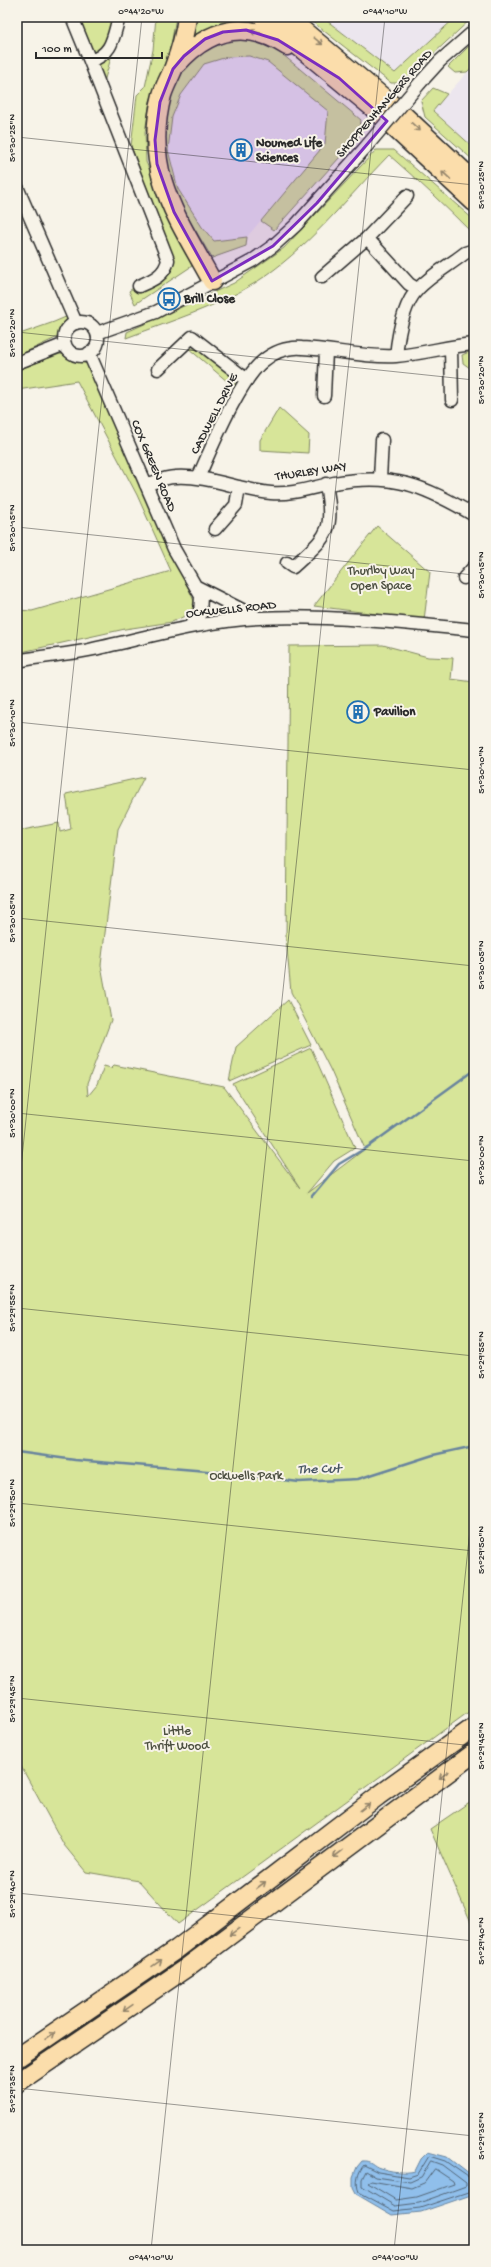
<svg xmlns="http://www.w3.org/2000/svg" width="491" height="2267" font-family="'Gochi Hand',sans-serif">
  <rect width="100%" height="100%" fill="#f7f3e8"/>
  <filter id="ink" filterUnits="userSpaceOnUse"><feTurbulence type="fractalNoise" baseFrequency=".025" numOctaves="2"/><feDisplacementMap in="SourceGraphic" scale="8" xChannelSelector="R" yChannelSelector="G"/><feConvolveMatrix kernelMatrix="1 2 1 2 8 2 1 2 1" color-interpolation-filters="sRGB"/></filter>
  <g filter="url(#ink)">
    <!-- built -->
    <path fill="#ece6ee" d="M322 17H456L395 73Z
      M249 56 268 62 328 111 325 144 247 237 214 241 202 227 178 189 168 150 171 118 181 95 204 64 227 57Z
      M474 65V148L433 110Z"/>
    <!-- green -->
    <path fill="#d7e599" stroke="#818862" d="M78 17H116L101 53 93 52Z
      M156 17H176L170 51 150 101 145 132 146 162 192 266 135 304 129 291 133 288 139 293 164 278 174 266 173 257 131 146 137 95 145 87 153 50Z
      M192 17H244L238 27 186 53Z
      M306 17H322L395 73 456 17H473L402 83H391Z
      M235 37 255 39 276 49 361 120 359 136 274 230 261 221 325 144 328 111 268 62 249 56 227 57 204 64 181 95 172 117 168 150 178 189 202 227 214 241 247 237 246 246 212 258 172 191 162 151 163 113 172 88 196 53 213 41Z
      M474 41V65L467 72 455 73 448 67Z
      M112 54 104 82 99 71 100 63Z
      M433 88 447 94 433 111 474 148V161L425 117 421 101Z
      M376 150H394L474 220V235C446 207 419 181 389 155 346 199 307 250 255 283 217 307 168 322 126 338L127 332 234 283 284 248Z
      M68 316 66 325 60 336 17 356V335L54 322Z
      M188 348 198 349 235 378V388Z
      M474 350V371L463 363 462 355Z
      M60 354 74 357 90 366 194 601 191 613 172 622 125 629 17 653V610L32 611 171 571 137 495 77 381 17 390V370Z
      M279 408 309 435 308 453 260 450V440Z
      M377 526 430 572 424 620 314 606Z
      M383 645 428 657 453 658 451 679 474 682V1708L178 1924 139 1881 86 1872 64 1845 17 1759V831L59 823 60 832 71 829 66 794 144 777 118 829 101 965 111 1020 87 1084 88 1096 97 1085 104 1066 111 1068 114 1065 224 1087 300 1188 233 1084 311 1048 355 1148 334 1161 307 1193 365 1149 331 1071 291 992 286 939 289 646Z
      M288 1000 311 1045 229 1081 236 1047Z
      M474 1799V1929L430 1829Z"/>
    <!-- water -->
    <path fill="#90bfeb" stroke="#68849e" d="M428 2152 447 2157 474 2178V2194L421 2212 392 2215 356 2194 353 2188V2177L357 2167 362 2161C371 2160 373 2166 380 2168 389 2171 405 2174 415 2171L421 2159Z"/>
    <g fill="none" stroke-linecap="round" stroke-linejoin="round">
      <!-- shore -->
      <path stroke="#536678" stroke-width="1" d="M431 2161 442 2165 466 2183V2186L419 2203 395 2206 362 2186V2179L366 2171 376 2177 410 2182 421 2177Z
        M435 2169 453 2181 454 2184 417 2197 396 2200 368 2183 371 2181 412 2188 424 2183Z
        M474 2181 445 2161 429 2156 418 2174 409 2177 378 2172 364 2165C358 2172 355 2183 359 2192L394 2211 420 2208 474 2190"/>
      <!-- stream -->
      <path stroke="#68849e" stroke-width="2.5" d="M312 1196 339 1164 369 1146 474 1070
        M17 1452 75 1460 219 1472 299 1482 358 1479 433 1455 474 1446"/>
      <!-- minor casing -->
      <g stroke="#2b2b2b" stroke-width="15">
        <path id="minor" d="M72 17 90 61
          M119 17C113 37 113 54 90 61L168 260C165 275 153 280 139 286
          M420 83 440 61 474 31
          M17 187 76 323
          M367 238 409 284 417 289
          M322 277 367 238 407 196
          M64 339a17 17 0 1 1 34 0a17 17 0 1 1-34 0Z
          M97 333 156 312 252 261 273 246 296 225 365 148
          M451 347 452 400
          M89 353 174 549 201 596 200 616 189 627
          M396 356C398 336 403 304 418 289 431 275 450 265 465 253L474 250
          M17 363 65 344
          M158 369 192 337 247 380
          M324 396 326 351
          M198 478C211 449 239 380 263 361 274 352 287 347 302 348 333 349 364 358 396 356 422 354 448 346 474 344
          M380 479 382 440
          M146 485C155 482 166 477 175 477 208 475 239 490 271 493 291 495 314 487 334 483 393 472 424 486 474 515
          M215 529 236 505 239 487
          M287 563 293 567C327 535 335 534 326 484
          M464 578 474 567
          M197 587 258 618
          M17 661C41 656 65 655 89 650 145 638 201 621 259 618 327 615 406 623 474 630"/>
      </g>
      <!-- highway casing -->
      <g stroke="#2b2b2b" stroke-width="21">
        <path id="highway" d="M187 17C185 34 180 51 174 67 170 77 165 85 162 95 142 171 177 217 212 281
          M263 17 372 107 474 202
          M287 17 397 109 474 181
          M177 64C209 28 246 19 287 46
          M17 2058 177 1949 378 1796 474 1727
          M17 2083 186 1968 474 1753"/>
      </g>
      <!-- minor -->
      <use href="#minor" stroke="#f7f3e8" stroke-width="12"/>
      <!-- highway -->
      <use href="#highway" stroke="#fbddab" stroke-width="18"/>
      <!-- minor-bridge casing -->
      <g stroke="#2b2b2b" stroke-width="15" stroke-linecap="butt">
        <path id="minor-bridge" d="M365 148 420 83"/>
      </g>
      <!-- minor-bridge -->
      <use href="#minor-bridge" stroke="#f7f3e8" stroke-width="12"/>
    </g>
    <!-- one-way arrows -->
    <defs><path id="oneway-shaft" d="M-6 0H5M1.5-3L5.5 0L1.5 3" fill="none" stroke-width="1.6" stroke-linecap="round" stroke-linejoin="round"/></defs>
    <g stroke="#93846b">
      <use href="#oneway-shaft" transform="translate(256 32) rotate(-167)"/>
      <use href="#oneway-shaft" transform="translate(318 41) rotate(39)"/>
      <use href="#oneway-shaft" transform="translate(416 127) rotate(43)"/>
      <use href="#oneway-shaft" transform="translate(446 175) rotate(-137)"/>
      <use href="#oneway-shaft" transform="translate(444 1775) rotate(144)"/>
      <use href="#oneway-shaft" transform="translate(365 1807) rotate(-38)"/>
      <use href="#oneway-shaft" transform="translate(338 1854) rotate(143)"/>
      <use href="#oneway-shaft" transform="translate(261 1885) rotate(-37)"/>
      <use href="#oneway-shaft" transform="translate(234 1932) rotate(144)"/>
      <use href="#oneway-shaft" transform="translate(157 1963) rotate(-35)"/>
      <use href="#oneway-shaft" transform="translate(128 2008) rotate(145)"/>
      <use href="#oneway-shaft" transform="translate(50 2036) rotate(-34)"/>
    </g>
  </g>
  <!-- marked area -->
  <path fill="#7b2cbf" fill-opacity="0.2" stroke="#7b2cbf" stroke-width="3" stroke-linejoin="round" d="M246 30 278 40 339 78 387 121 317 203 273 246 212 281 174 212 157 164 155 140 160 102 173 69 184 56 205 39 223 32Z"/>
  <!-- ticks -->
  <path fill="none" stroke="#2b2b2b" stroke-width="1" stroke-opacity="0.45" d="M17 137 474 185M17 332 474 380M17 527 474 575M17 722 474 770M17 918 474 966M17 1113 474 1161M17 1205 142 17M17 1308 474 1356M17 1503 474 1551M17 1698 474 1746M17 1893 474 1941M17 2088 474 2136M151 2250 385 17M394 2250 474 1492"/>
  <!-- icons -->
  <defs>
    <g id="building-ring" transform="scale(1.15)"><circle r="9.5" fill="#f7f3e8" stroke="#1f6fb2" stroke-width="1.5"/><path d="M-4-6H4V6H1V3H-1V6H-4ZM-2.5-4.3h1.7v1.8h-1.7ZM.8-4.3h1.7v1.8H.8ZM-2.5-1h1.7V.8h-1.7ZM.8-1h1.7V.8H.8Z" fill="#1f6fb2"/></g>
    <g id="bus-ring" transform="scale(1.15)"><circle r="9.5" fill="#f7f3e8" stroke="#1f6fb2" stroke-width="1.5"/><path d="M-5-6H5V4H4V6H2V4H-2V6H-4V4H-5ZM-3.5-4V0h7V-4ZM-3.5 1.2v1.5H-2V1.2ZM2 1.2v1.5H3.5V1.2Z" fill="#1f6fb2"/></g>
  </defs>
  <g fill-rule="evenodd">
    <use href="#building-ring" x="241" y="150"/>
    <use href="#bus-ring" x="169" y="299"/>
    <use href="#building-ring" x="358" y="712"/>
  </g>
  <g text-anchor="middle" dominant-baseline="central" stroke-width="4" stroke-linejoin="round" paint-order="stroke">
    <!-- street labels -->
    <g font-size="13" fill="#2b2b2b" stroke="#f7f3e8">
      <text transform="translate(385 104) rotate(-49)">SHOPPENHANGERS ROAD</text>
      <text transform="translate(215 414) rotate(-63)">CADWELL DRIVE</text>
      <text transform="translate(153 466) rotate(67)">COX GREEN ROAD</text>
      <text transform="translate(311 472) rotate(-9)">THURLBY WAY</text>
      <text transform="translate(231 610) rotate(-6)">OCKWELLS ROAD</text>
    </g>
    <!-- poi labels -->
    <g font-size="13" font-weight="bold" fill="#2b2b2b" stroke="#f7f3e8" text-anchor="start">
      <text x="256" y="143">Noumed Life<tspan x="256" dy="15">Sciences</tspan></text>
      <text x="184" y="299">Brill Close</text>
      <text x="374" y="712">Pavilion</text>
    </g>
    <!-- park labels -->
    <g font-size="13" fill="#4d5041" stroke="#f7f3e8">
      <text x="381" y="571">Thurlby Way<tspan x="381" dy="15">Open Space</tspan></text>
      <text x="246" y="1476">Ockwells Park</text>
      <text x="177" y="1731">Little<tspan x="177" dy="15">Thrift Wood</tspan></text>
    </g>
    <!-- water labels -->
    <g font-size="14" font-style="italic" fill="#495765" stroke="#f7f3e8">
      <text transform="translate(319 1470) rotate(-1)">The Cut</text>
    </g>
  </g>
  <!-- margin -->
  <rect width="491" height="2267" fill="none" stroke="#f7f3e8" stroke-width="44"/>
  <!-- scale -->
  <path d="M36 52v6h126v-6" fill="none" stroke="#2b2b2b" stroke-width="2"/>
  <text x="42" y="52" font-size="12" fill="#2b2b2b" stroke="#f7f3e8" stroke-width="3" paint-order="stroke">100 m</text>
  <rect x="22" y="22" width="447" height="2223" fill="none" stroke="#2b2b2b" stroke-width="1.5"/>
  <g font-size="10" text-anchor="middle" fill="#2b2b2b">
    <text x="141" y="14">0°44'20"W</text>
    <text x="385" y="14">0°44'10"W</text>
    <text transform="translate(11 138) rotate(-90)" y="4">51°30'25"N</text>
    <text transform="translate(480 185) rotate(-90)" y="4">51°30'25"N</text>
    <text transform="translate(11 333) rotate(-90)" y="4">51°30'20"N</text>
    <text transform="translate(480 380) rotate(-90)" y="4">51°30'20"N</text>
    <text transform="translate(11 528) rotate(-90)" y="4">51°30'15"N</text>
    <text transform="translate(480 575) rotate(-90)" y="4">51°30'15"N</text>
    <text transform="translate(11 723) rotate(-90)" y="4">51°30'10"N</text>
    <text transform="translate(480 770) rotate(-90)" y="4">51°30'10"N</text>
    <text transform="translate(11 918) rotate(-90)" y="4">51°30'05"N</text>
    <text transform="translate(480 965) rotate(-90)" y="4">51°30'05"N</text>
    <text transform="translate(11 1113) rotate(-90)" y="4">51°30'00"N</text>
    <text transform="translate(480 1160) rotate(-90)" y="4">51°30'00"N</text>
    <text transform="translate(11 1308) rotate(-90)" y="4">51°29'55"N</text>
    <text transform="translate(480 1355) rotate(-90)" y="4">51°29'55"N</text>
    <text transform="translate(11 1503) rotate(-90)" y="4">51°29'50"N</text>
    <text transform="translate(480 1550) rotate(-90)" y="4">51°29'50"N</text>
    <text transform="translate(11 1699) rotate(-90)" y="4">51°29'45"N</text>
    <text transform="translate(480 1746) rotate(-90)" y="4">51°29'45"N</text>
    <text transform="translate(11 1894) rotate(-90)" y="4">51°29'40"N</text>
    <text transform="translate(480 1941) rotate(-90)" y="4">51°29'40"N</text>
    <text transform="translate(11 2089) rotate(-90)" y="4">51°29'35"N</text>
    <text transform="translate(480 2136) rotate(-90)" y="4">51°29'35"N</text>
    <text x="151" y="2260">0°44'10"W</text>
    <text x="395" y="2260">0°44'00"W</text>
  </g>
</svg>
